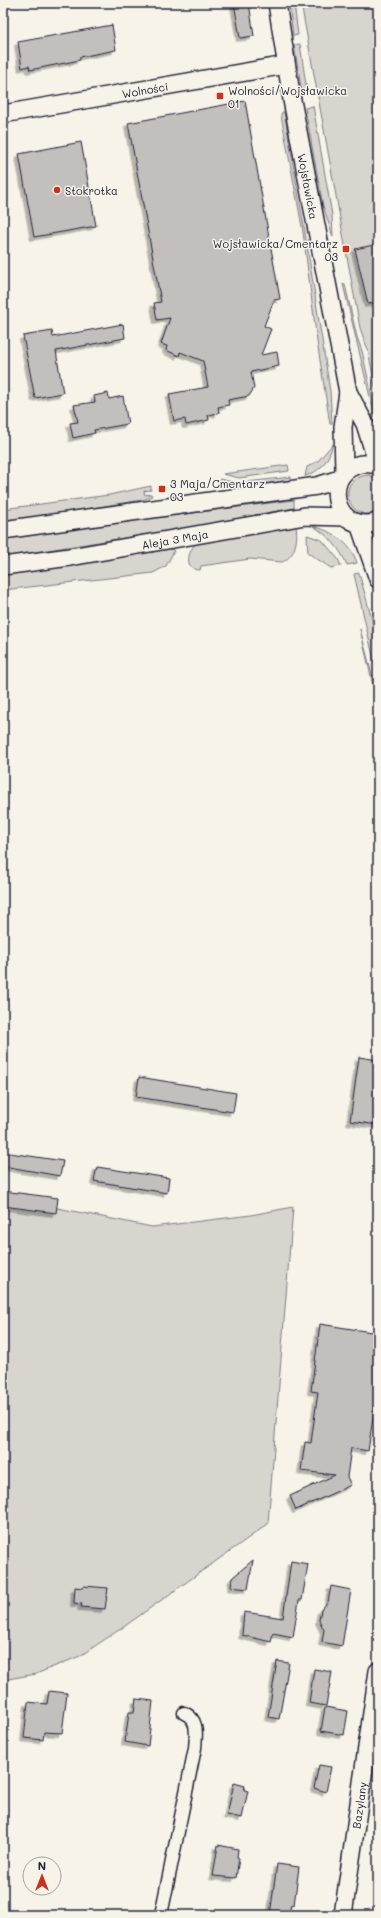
<svg xmlns="http://www.w3.org/2000/svg" width="381" height="1918" font-family="Mali,sans-serif">
  <defs>
    <filter id="shadow"><feDropShadow dx="-3.5" dy="3.5" stdDeviation="0" flood-color="#0004"/></filter>
  </defs>
  <rect width="100%" height="100%" fill="#f7f3e8"/>
  <filter id="ink" filterUnits="userSpaceOnUse"><feTurbulence type="fractalNoise" baseFrequency=".025" numOctaves="2"/><feDisplacementMap in="SourceGraphic" scale="8" xChannelSelector="R" yChannelSelector="G"/><feConvolveMatrix kernelMatrix="1 2 1 2 8 2 1 2 1" color-interpolation-filters="sRGB"/></filter>
  <g filter="url(#ink)">
    <!-- green -->
    <path fill="#d8d5cf" stroke="#7d7c85" d="M289 3H294L298 35 293 36Z
      M301 3H378V402L368 350 360 328Z
      M300 44 307 92H302L294 45Z
      M313 106 332 215 333 237 323 206 305 108Z
      M282 112H284L305 232 330 391 332 424H330L317 341 303 232 281 115Z
      M343 284 345 285 357 337 362 351 376 415 375 418Z
      M333 444C329 459 321 472 305 476L307 467 318 461Z
      M288 465 289 471 239 478 223 474Z
      M369 475 378 479V510C352 528 330 478 369 475Z
      M291 477V480L266 484 217 485 220 479 237 483Z
      M151 486V490L144 491 145 495 151 494 152 496 142 500 3 522V509L109 495Z
      M294 500V508L181 529 3 557V537Z
      M296 526C298 539 296 556 282 562L250 559 201 566 200 570C183 569 188 552 196 543Z
      M313 526C332 531 351 543 357 563L347 565C340 548 329 536 313 526Z
      M307 535 322 540 338 559 341 566 331 568 308 553Z
      M171 549 174 551 166 566 153 573 3 590V574Z
      M359 573 378 641V678L354 574Z
      M360 629 378 697V707Z
      M3 1197 152 1227 251 1215 293 1207 268 1524 125 1626 80 1656 36 1674 3 1680Z"/>
    <!-- building -->
    <path fill="#c2bfbd" stroke="#22223b" filter="url(#shadow)" d="M234 3H249L254 36 240 38Z
      M112 25 116 50 80 57V60L30 70 29 66 22 68 18 42Z
      M245 101 280 299 274 300 264 326 271 329 261 355 277 352 279 366 251 372 254 388 249 396 228 400 229 405 218 407 219 413 208 415 209 420 186 425 185 419 174 421 169 394 208 387 203 361 180 352 179 356 166 350 167 346 161 344 170 318 157 320 154 303 161 302 128 123Z
      M81 142 96 226 34 237 19 154Z
      M378 244V302L368 304 355 249Z
      M123 324 125 338 56 351 63 393 35 398 23 336 52 331 53 337Z
      M108 393 109 399 123 396 128 424 94 430 95 433 73 438 70 423 78 422 74 405 95 402 94 396Z
      M359 1057 378 1060V1125L350 1121Z
      M139 1077 236 1093 233 1112 136 1097Z
      M3 1152 63 1161 60 1176 3 1166Z
      M97 1167 169 1178 167 1193 94 1181Z
      M3 1191 58 1198 56 1213 3 1206Z
      M320 1324 378 1333V1404H375L368 1451 351 1448 347 1477 351 1485 296 1510 290 1496 335 1475 301 1471 305 1442 311 1443 318 1392 311 1391Z
      M253 1560 248 1589 231 1587 232 1578Z
      M291 1561 308 1564 302 1600H299L293 1637 273 1633 271 1642 242 1635 244 1612 283 1618Z
      M84 1586 108 1588 105 1609 81 1607 82 1604 74 1603 75 1587 83 1588Z
      M331 1586 351 1590 342 1646 322 1642 324 1630 319 1620 321 1610 328 1602Z
      M277 1661 289 1663 279 1719 268 1717Z
      M314 1669 332 1672 326 1706 309 1703Z
      M49 1691 67 1693 62 1733 44 1732 43 1740 24 1738 28 1702 47 1704Z
      M136 1699 153 1701 148 1746 125 1742 129 1712H134Z
      M325 1707 348 1711 344 1735 321 1731Z
      M319 1765 331 1767 326 1792 314 1788Z
      M234 1783 245 1786 244 1790 248 1791 242 1818 227 1815Z
      M218 1845 238 1849 237 1857 239 1858 236 1878 213 1876Z
      M277 1864 299 1867 294 1905 291 1904 289 1915H270Z"/>
    <g fill="none" stroke-linecap="round" stroke-linejoin="round">
      <!-- street casing -->
      <g stroke="#22223b" stroke-width="15">
        <path id="street" d="M161 1915 195 1748C196 1735 199 1719 184 1713"/>
      </g>
      <!-- secondary casing -->
      <g stroke="#22223b" stroke-width="20">
        <g id="secondary">
          <path id="s1" d="M277 3 292 100 348 392 365 424 378 465"/>
          <path id="s2" d="M3 114 286 65"/>
          <path d="M378 465C319 453 326 538 378 522"/>
          <path d="M344 472 343 427 348 392"/>
          <path d="M359 524 378 579"/>
          <path d="M3 530 317 486 339 479"/>
          <path id="s3" d="M3 566 70 557 305 516 346 517"/>
          <path id="s4" d="M343 1915 378 1671"/>
        </g>
      </g>
      <!-- street -->
      <use href="#street" stroke="#f7f3e8" stroke-width="12"/>
      <!-- secondary -->
      <use href="#secondary" stroke="#f7f3e8" stroke-width="17"/>
    </g>
  </g>
  <!-- markers -->
  <g fill="#c8321e" stroke="#f7f3e8" stroke-width="1.5">
    <rect x="216" y="92" width="8" height="8" rx="2"/>
    <circle cx="57" cy="190" r="4"/>
    <rect x="342" y="245" width="8" height="8" rx="2"/>
    <rect x="158" y="485" width="8" height="8" rx="2"/>
  </g>
  <g text-anchor="middle" dominant-baseline="central" stroke-width="3" stroke-linejoin="round" paint-order="stroke">
    <!-- street labels -->
    <g font-size="11" fill="#22223b" stroke="#f7f3e8">
      <text stroke="none"><textPath href="#s2" startOffset="144">Wolności</textPath></text>
      <text stroke="none"><textPath href="#s1" startOffset="186">Wojsławicka</textPath></text>
      <text stroke="none"><textPath href="#s3" startOffset="174">Aleja 3 Maja</textPath></text>
      <text stroke="none"><textPath href="#s4" startOffset="111">Bazylany</textPath></text>
    </g>
    <!-- poi labels -->
    <g font-size="11" fill="#22223b" stroke="#f7f3e8" text-anchor="start">
      <text x="228" y="90">Wolności/Wojsławicka<tspan x="228" dy="13">01</tspan></text>
      <text x="65" y="190">Stokrotka</text>
      <text x="338" y="243" text-anchor="end">Wojsławicka/Cmentarz<tspan x="338" dy="13">03</tspan></text>
      <text x="170" y="483">3 Maja/Cmentarz<tspan x="170" dy="13">03</tspan></text>
    </g>
  </g>
  <!-- margin -->
  <rect width="381" height="1918" fill="none" stroke="#f7f3e8" stroke-width="16"/>
  <rect x="8" y="8" width="365" height="1902" fill="none" stroke="#22223b" stroke-width="1.5" filter="url(#ink)"/>
  <!-- north arrow -->
  <g transform="translate(42 1876)"><circle r="19" fill="#f7f3e8" stroke="#a29fa3"/>
  <path d="M0-3L7 15L0 10L-7 15Z" fill="#c8321e"/>
  <text y="-6" font-size="11" font-weight="bold" text-anchor="middle" fill="#22223b">N</text>
  </g>
</svg>
